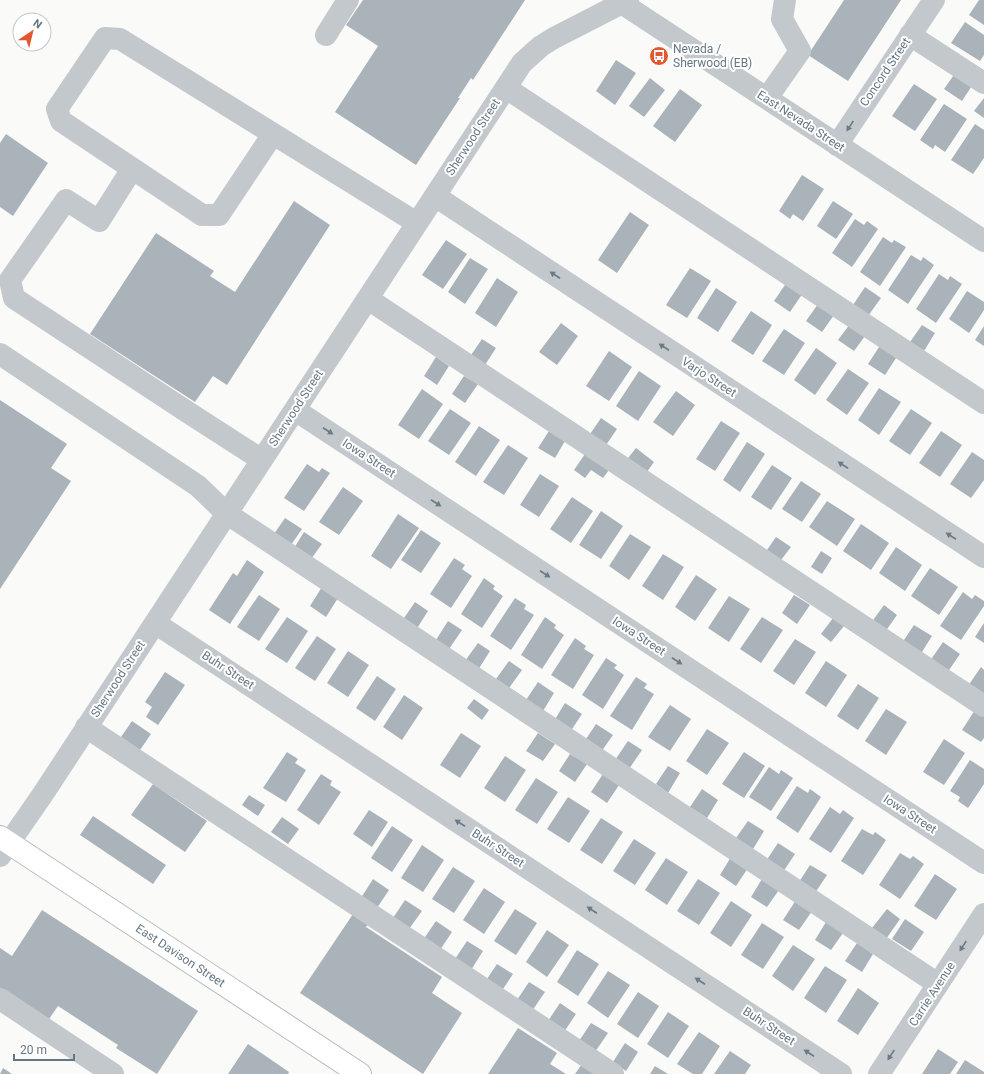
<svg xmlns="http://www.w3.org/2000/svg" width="984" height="1074" font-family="Roboto,sans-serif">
  <rect width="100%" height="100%" fill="#fafaf8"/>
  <!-- building -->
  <path fill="#aab3b9" d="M363 0H525L473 80 471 78 458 98H460L416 165 335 112 378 46 346 25Z
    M844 0H901L848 81 808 55Z
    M979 0H984V25L969 15Z
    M965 22 984 35V55L980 61 951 43Z
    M616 60 636 73 615 105 596 91Z
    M956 72 973 84 962 101 944 89Z
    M650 78 665 90 644 117 629 106Z
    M914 84 937 99 915 131 892 116Z
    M680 89 702 105 675 142 653 126Z
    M984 98V118L974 111Z
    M944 104 967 119 945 152 935 145 933 149 920 140Z
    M975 124 984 130V158L973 174 951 160Z
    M6 134 48 163 13 216 0 207V143Z
    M802 175 824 189 803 221 793 214 790 219 779 211Z
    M294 201 330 225 227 385 213 376 195 402 90 334 156 233 214 271 210 276 235 292Z
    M833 201 853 214 836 239 817 226Z
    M630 212 649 225 617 273 598 260Z
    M855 219 864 225 867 221 878 229 852 267 832 253Z
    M883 237 892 243 894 240 906 247 880 286 860 272Z
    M446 240 467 254 443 289 422 275Z
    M911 255 921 261 923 257 934 265 908 304 888 290Z
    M470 258 488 269 465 304 448 292Z
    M690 268 711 281 687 318 666 305Z
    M939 274 948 280 950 276 962 284 936 323 916 309Z
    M497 278 518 292 496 327 475 313Z
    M787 282 803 293 790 312 774 301Z
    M865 287 881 298 868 316 853 305Z
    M716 288 737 302 718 332 697 318Z
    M967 291 984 302V310L969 333 949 319Z
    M818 304 834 315 822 332 806 321Z
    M751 311 772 325 753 355 731 341Z
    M561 323 578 336 557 365 539 352Z
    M850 324 865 336 854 351 838 340Z
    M922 325 935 333 924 351 910 342Z
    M984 326V346L975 340Z
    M784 329 805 343 784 375 762 361Z
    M482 339 496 348 483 368 469 358Z
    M881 344 898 355 885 375 868 364Z
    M816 348 837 363 815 395 794 380Z
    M609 351 632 367 609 401 586 386Z
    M436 357 449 366 437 385 424 376Z
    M848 369 869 383 847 415 826 400Z
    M639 371 661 386 638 421 616 406Z
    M464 376 478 384 465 403 452 394Z
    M879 388 901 402 879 435 858 420Z
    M422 389 443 404 419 439 398 425Z
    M676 391 695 405 673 436 653 422Z
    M0 400 67 444 51 468 71 481 0 589Z
    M450 409 471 423 449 455 428 441Z
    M911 409 932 423 910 455 889 441Z
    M601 418 617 429 604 448 588 437Z
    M721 421 740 433 715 471 696 459Z
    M479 426 500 440 476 476 455 462Z
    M549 431 565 441 555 458 538 448Z
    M941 431 962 445 940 477 919 463Z
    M747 442 765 454 740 492 723 480Z
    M508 445 528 458 504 495 483 482Z
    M636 448 654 462 644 476 625 462Z
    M972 452 984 460V480L971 498 950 484Z
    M585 454 609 470 603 478 591 470 585 478 574 470Z
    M307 464 319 472 322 468 330 473 304 511 284 498Z
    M772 465 792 478 771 510 751 497Z
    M540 474 559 486 539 517 520 505Z
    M801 481 821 494 802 522 782 509Z
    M343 487 363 501 339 535 319 522Z
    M572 497 593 511 571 543 550 529Z
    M827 501 855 519 837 546 809 527Z
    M601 511 623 526 601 559 579 545Z
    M398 514 419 528 391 569 371 556Z
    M285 518 302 529 291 545 274 534Z
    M861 524 889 543 871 570 843 551Z
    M421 530 441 543 421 573 401 560Z
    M304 532 322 544 311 559 294 548Z
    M630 534 651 547 629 580 609 566Z
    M776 537 791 547 781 560 767 550Z
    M896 547 922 565 905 591 879 573Z
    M821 551 832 558 822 574 811 567Z
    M663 554 684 567 663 600 642 586Z
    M454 558 465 565 462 569 472 576 451 608 430 594Z
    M247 560 264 572 230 624 209 610 233 573 237 576Z
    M930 568 958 587 939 615 911 596Z
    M696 575 717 589 695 621 675 607Z
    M484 578 495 586 493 589 503 596 482 628 461 614Z
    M322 587 338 598 326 617 310 606Z
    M963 592 972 599 975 595 984 601V606L961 640 940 626Z
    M259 595 280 609 259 641 237 627Z
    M794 595 810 605 797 624 782 613Z
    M729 596 750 609 729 642 708 628Z
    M515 598 526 605 524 609 534 615 511 650 490 636Z
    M415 602 428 611 416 630 402 621Z
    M884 605 897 615 885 632 871 623Z
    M287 617 308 631 287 663 265 649Z
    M545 617 556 625 554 628 564 635 542 669 521 655Z
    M762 617 783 630 761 663 740 649Z
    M833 618 844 626 831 642 821 634Z
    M448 621 462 630 449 649 436 640Z
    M984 623V643L975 637Z
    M914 625 932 636 920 655 902 643Z
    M317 636 336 649 315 681 295 668Z
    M575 638 586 646 584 649 594 655 573 689 551 675Z
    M795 639 816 652 794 685 773 671Z
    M943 642 960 654 947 673 930 661Z
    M478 643 490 651 478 670 465 661Z
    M348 651 369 665 348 697 327 683Z
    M606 658 617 665 614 668 624 675 603 709 582 695Z
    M509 661 522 670 509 688 496 679Z
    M826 661 847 675 826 707 805 693Z
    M981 667 984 670V696L968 686Z
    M165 672 185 685 158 725 146 717 152 707 145 702Z
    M377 676 396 689 375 721 356 708Z
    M636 677 647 684 644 688 654 694 632 730 610 716Z
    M538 682 554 693 543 711 526 700Z
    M858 684 879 698 858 730 837 716Z
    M404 695 423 708 402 740 383 727Z
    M474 699 489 710 482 720 467 708Z
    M565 703 582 714 570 732 554 721Z
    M670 705 691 719 670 751 648 737Z
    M886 709 907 722 886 755 865 741Z
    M975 710 984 716V738L981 742 962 730Z
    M132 721 151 734 140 750 121 737Z
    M596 724 613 735 601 752 584 742Z
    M707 729 729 743 707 775 686 761Z
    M461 733 481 746 460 778 440 765Z
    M538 733 555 744 543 761 526 751Z
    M944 739 965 753 944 785 923 772Z
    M628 741 642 750 629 769 615 760Z
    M287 752 298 759 295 763 306 770 286 802 263 788Z
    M744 752 765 766 744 798 722 784Z
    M570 754 587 764 575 782 559 771Z
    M505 756 526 770 505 802 484 788Z
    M970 760 984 769V784L968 808 958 801 960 797 950 791Z
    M668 766 680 773 668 793 656 784Z
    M769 767 779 774 781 770 793 778 771 811 749 797Z
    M321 774 332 781 330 785 341 792 319 825 297 810Z
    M603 774 619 785 607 803 591 792Z
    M536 778 558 792 537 824 515 810Z
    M153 784 207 821 185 852 131 815Z
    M797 786 808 793 810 789 821 797 798 833 776 818Z
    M702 789 718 800 707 818 690 807Z
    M249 795 265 805 258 816 242 805Z
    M568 797 590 811 569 843 547 829Z
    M830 807 840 814 843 810 854 818 831 853 809 839Z
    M369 810 388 822 372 847 353 834Z
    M93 816 166 865 153 884 80 835Z
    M282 817 299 829 288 844 271 832Z
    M601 818 623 832 602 864 580 850Z
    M748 821 764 831 753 849 736 838Z
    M392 826 413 840 392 872 371 858Z
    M862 829 873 835 875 832 886 840 863 875 841 861Z
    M634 839 656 853 635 885 613 871Z
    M778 843 795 854 783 872 766 861Z
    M422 845 444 860 423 892 401 878Z
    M900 853 910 859 913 856 924 864 900 899 879 885Z
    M731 857 748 868 736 886 720 875Z
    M666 858 688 872 667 905 645 890Z
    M810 865 827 875 815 893 799 882Z
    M453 867 475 881 454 913 432 899Z
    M935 874 957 889 936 920 914 906Z
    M373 879 389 890 377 908 361 898Z
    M698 879 720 893 699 925 677 911Z
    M762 879 779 890 767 907 751 897Z
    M484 888 505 902 484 934 463 920Z
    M405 900 422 911 409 929 393 918Z
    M796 900 812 911 799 930 783 920Z
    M731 901 752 915 731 947 710 933Z
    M515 909 537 923 516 955 494 941Z
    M887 909 900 919 886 939 872 928Z
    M42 910 198 1011 157 1074 116 1048 118 1045 58 1006 47 1022 0 991V948L12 956Z
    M353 914 368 924 366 927 442 977 432 993 462 1013 423 1074 300 993Z
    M905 919 924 932 911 951 892 939Z
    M436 921 452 932 440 950 423 940Z
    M826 922 843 933 831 950 815 940Z
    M762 923 784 937 763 969 741 955Z
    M547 930 569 945 547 977 526 962Z
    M467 941 483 951 471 970 455 959Z
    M857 943 873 954 862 972 845 961Z
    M793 945 815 959 793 991 772 976Z
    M577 950 599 964 578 996 557 982Z
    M497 964 513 974 501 992 485 982Z
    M825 966 847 980 826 1013 804 998Z
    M608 971 630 985 608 1018 587 1003Z
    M529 982 545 992 532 1011 517 1000Z
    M858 988 879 1003 858 1035 837 1021Z
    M638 992 659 1006 638 1038 617 1024Z
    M560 1003 576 1014 564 1032 548 1021Z
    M668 1012 689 1026 668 1058 647 1044Z
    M591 1023 608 1033 595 1052 579 1041Z
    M518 1028 557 1053 550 1064 566 1074H488Z
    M699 1032 720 1046 702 1074H693L677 1064Z
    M625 1043 638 1052 626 1071 613 1062Z
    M248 1044 289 1072 288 1074H228Z
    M938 1049 958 1062 950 1074H922Z
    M730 1051 751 1065 745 1074H714Z
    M965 1060 984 1072V1074H956Z
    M582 1064 597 1074H575Z
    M655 1066 668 1074H650Z
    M3 1068 12 1074H0Z"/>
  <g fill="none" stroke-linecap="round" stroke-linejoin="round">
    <!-- major casing -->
    <g stroke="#b5babe" stroke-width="24">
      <g id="major">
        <path id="s1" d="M0 837 360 1074"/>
      </g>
    </g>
    <!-- minor -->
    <path stroke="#c3c8cc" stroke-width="22" d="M617 0 984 241
      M326 35 348 0
      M910 35 984 83
      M506 88 984 403
      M767 98 800 51 782 19 785 0
      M273 134 219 215H202L61 121 57 109 105 38 120 39 417 223
      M837 145 934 0
      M132 169 99 221 66 200 10 280 14 298 189 413 262 460
      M435 196 984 557
      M368 299 984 706
      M0 354 198 486 226 513 938 984
      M295 410 984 863
      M155 623 841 1074
      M86 727 613 1074
      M0 856 43 794 522 63 541 46 554 38 628 0
      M0 999 113 1074
      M879 1074 984 914"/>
    <!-- major -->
    <use href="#major" stroke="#fff" stroke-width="22"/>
  </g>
  <!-- one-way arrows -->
  <defs><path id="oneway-solid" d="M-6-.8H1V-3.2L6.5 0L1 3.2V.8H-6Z"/></defs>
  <g fill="#6a7a87">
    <use href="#oneway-solid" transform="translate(850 126) rotate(124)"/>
    <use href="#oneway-solid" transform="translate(555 275) rotate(-147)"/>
    <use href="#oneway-solid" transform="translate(664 347) rotate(-147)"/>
    <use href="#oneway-solid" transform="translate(328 431) rotate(33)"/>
    <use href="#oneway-solid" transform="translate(843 465) rotate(-147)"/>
    <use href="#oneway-solid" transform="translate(436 503) rotate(33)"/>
    <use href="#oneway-solid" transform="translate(951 536) rotate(-147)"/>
    <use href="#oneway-solid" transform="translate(545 574) rotate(33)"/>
    <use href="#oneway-solid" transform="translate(677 661) rotate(33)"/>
    <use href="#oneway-solid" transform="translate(460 823) rotate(-147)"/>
    <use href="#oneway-solid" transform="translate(592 910) rotate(-147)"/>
    <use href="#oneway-solid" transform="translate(963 946) rotate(123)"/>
    <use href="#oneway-solid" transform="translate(700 981) rotate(-147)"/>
    <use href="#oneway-solid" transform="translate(809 1053) rotate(-147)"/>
    <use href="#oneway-solid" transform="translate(891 1055) rotate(123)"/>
  </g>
  <!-- icons -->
  <defs>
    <g id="bus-disc" transform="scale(1)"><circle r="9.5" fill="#e4572e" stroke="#fff"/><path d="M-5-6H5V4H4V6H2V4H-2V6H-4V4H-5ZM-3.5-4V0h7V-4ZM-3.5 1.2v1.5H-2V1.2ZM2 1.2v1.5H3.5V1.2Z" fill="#fff"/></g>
  </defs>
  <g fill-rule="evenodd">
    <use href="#bus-disc" x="659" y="56"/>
  </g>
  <g text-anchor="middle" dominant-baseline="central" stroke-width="4" stroke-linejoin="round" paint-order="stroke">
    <!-- poi labels -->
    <g font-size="12" fill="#657683" stroke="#fff" text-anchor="start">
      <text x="673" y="49">Nevada /<tspan x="673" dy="14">Sherwood (EB)</tspan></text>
    </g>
    <!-- street labels -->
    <g font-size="12" fill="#657683" stroke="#fff">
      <text transform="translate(885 72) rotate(-56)">Concord Street</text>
      <text transform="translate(801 121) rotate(33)">East Nevada Street</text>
      <text transform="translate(473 137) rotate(-57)">Sherwood Street</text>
      <text transform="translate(709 377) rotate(33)">Varjo Street</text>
      <text transform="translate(296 408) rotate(-57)">Sherwood Street</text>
      <text transform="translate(369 458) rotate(33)">Iowa Street</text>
      <text transform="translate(639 636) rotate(33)">Iowa Street</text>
      <text transform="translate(228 670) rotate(33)">Buhr Street</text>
      <text transform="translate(118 679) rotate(-57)">Sherwood Street</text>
      <text transform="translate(910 814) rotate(33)">Iowa Street</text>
      <text transform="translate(498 848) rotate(33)">Buhr Street</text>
      <text stroke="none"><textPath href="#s1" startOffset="216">East Davison Street</textPath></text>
      <text transform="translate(932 994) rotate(-57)">Carrie Avenue</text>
      <text transform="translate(769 1026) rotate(33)">Buhr Street</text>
    </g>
  </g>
  <!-- north arrow -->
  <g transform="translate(32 32) rotate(35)"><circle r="19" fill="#ffffff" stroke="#c1c8cd"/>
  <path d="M0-3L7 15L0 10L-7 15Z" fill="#e4572e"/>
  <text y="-6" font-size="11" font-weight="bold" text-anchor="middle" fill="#657683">N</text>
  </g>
  <!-- scale -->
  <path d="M14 1054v6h60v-6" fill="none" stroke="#657683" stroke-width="2"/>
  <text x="20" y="1054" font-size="12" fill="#657683" stroke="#ffffff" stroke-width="3" paint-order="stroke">20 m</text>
</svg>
